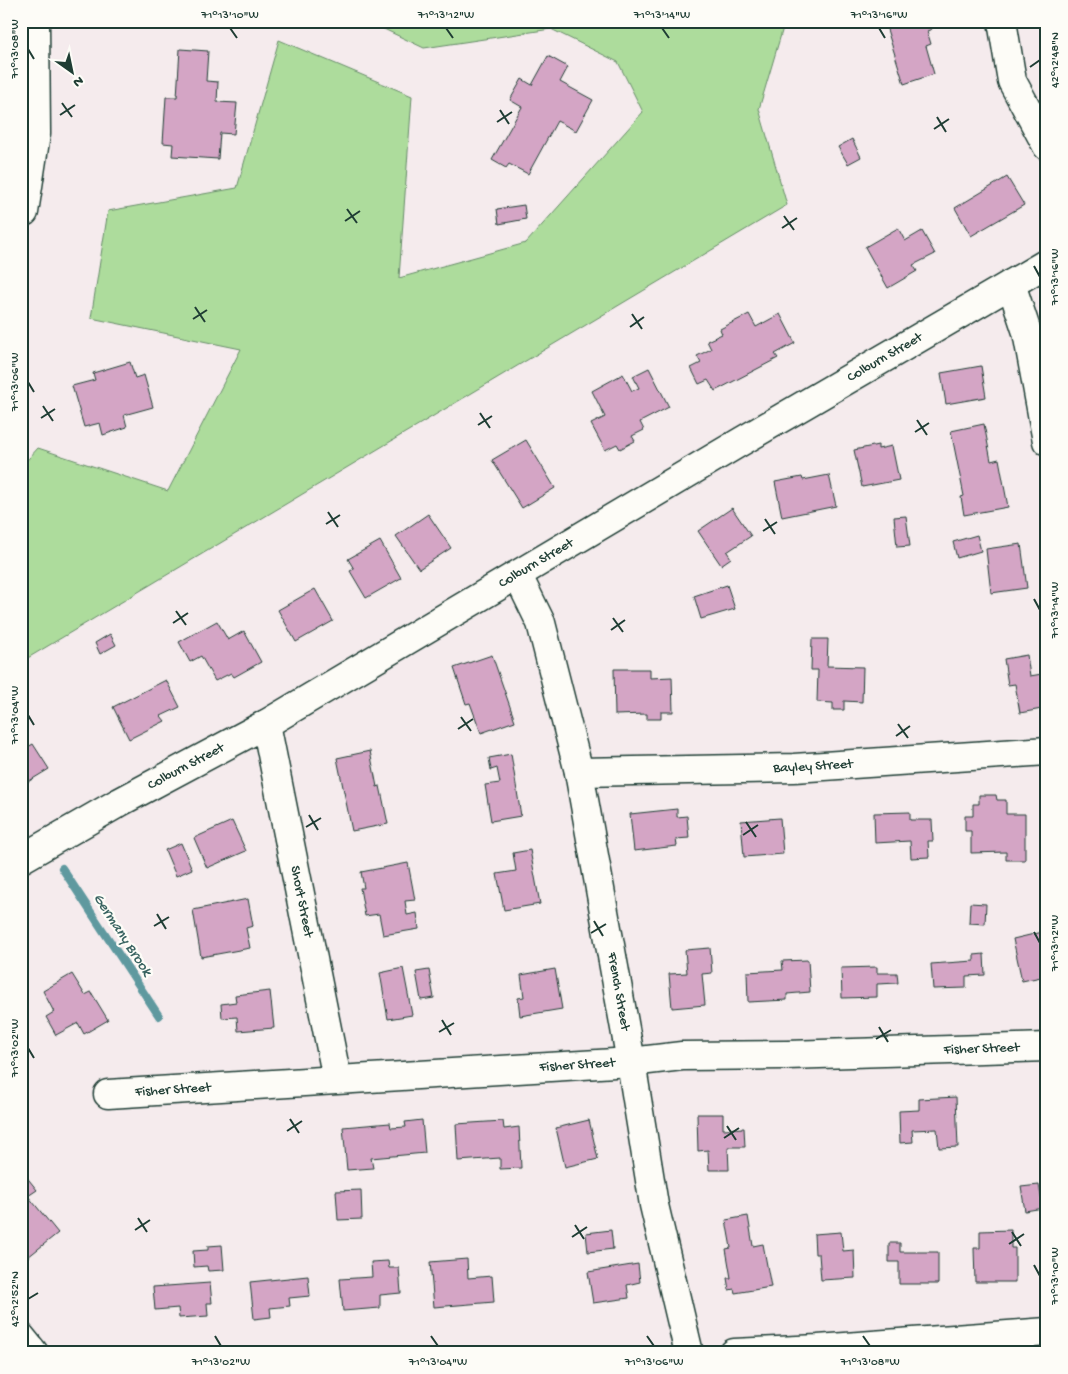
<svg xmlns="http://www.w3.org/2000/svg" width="1068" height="1374" font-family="'Gochi Hand',sans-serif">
  <rect width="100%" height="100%" fill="#f5ebed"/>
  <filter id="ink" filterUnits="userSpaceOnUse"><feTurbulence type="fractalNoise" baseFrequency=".02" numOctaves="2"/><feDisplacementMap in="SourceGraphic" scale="10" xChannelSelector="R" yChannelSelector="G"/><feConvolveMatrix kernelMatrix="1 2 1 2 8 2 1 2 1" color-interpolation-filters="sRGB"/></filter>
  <g filter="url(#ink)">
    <!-- green -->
    <path fill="#addc9c" stroke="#668c68" d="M367 21H785L759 109 787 205 21 662V467L38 448 168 491 241 349 91 318 108 211 237 188 279 40 412 96 399 278 526 243 643 112 618 62 551 29 424 48Z"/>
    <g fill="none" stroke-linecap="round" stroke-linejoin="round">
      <!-- stream -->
      <path stroke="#5e999f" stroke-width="8" d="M62 868 159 1016"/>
    </g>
    <!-- building -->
    <path fill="#d4a5c5" stroke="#1f3d34" d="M878 21H930L932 29 927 31 931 44 926 46 934 74 904 84 885 23 879 25Z
      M180 49 208 51 206 81 218 82 217 102 237 103 234 134 220 133 218 159 172 156 173 144 163 143 166 97H177Z
      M548 56 568 67 560 82 593 100 576 131 557 121 528 174 509 164 506 168 492 160 522 107 510 100 522 79 532 85Z
      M852 139 861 157 848 164 838 147Z
      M1007 177 1024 205 971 236 955 208Z
      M524 205 526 219 499 224 497 209Z
      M898 228 905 241 922 231 935 254 913 265 917 271 888 288 865 247Z
      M749 314 756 327 780 314 795 343 775 354 778 358 715 391 708 380 699 384 691 368 701 363 697 356 711 349 707 341 722 334 720 329Z
      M130 362 135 378 144 375 153 407 124 415 127 427 103 435 100 423 84 427 72 386 95 380 93 373Z
      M981 366 986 397 946 404 941 373Z
      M649 368 669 407 640 422 644 430 632 436 635 441 620 449 617 444 605 450 591 424 605 417 592 391 623 374 632 391 639 388 633 376Z
      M984 424 991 461 999 459 1008 507 964 515 961 497 964 496 951 431Z
      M526 440 555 488 522 508 492 460Z
      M878 445V449L892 446 899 480 862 487 854 450Z
      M829 475 836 506 782 517 775 482 802 477 803 480Z
      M732 508 751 536 727 552 731 558 721 565 698 531Z
      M428 514 451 548 419 569 396 536Z
      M906 516 910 546 897 547 894 517Z
      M977 535 981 551 957 558 953 542Z
      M380 541 401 578 366 598 350 571 354 569 348 559Z
      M1021 544 1027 588 991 593 986 549Z
      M727 585 735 609 701 619 694 596Z
      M315 589 333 621 296 642 278 610Z
      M217 621 228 640 244 631 261 662 234 677 231 673 215 681 201 656 190 662 179 642Z
      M110 634 116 645 100 654 95 643Z
      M812 639H828L827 666 863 667 862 702 844 701V710H833V703L817 702 818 670H811Z
      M492 655 515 721 481 733 470 703 466 704 454 668Z
      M1027 655 1030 676 1042 674 1047 708 1020 713 1015 684 1008 685 1004 659Z
      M614 669H650V678L672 677 673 712H661V719H647V714L615 715Z
      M166 680 180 707 161 716 165 721 129 739 113 707Z
      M33 744 49 769 21 786V751Z
      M370 751 377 787 380 786 388 824 352 831 337 758Z
      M511 754 521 816 491 821 485 785 500 783 497 768 491 770 489 758Z
      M979 795H996L997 800H1006V814H1025V860H1006V852L971 853V831H965V816H973V804H979Z
      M1047 797V835H1044L1041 798Z
      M677 809V817L687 816 689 838 676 839 677 846 634 851 630 814Z
      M910 812V820H932L933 841H928L929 857 911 858 910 841 875 843 874 813Z
      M780 818 783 854 744 857 741 821Z
      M232 821 246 851 207 868 194 838Z
      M181 843 192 869 176 876 165 850Z
      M530 850 540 904 504 910 497 874 516 871 513 853Z
      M408 863 415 900 405 901 407 915 417 913 419 929 383 935 379 914 365 916 360 888H364L361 872Z
      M248 899 253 926 246 928 250 948 201 957 193 910Z
      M970 903 986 904 985 924 969 923Z
      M1047 931V993H1044L1041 977 1022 981 1013 939Z
      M710 948 712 973 702 974 705 1005 672 1008 669 974 687 973 685 950Z
      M984 954 985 975 966 976V988L933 989 931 964 974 961V955Z
      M808 960 810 992 787 994V1000L748 1002 747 972 783 970 782 961Z
      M877 967V973H897L898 983 877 984V997L842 998 841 968Z
      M403 968 412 1015 388 1019 380 973Z
      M555 969 562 1009 520 1016 518 998 524 997 521 975Z
      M429 970 434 998 421 1000 416 972Z
      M72 974 85 995 91 992 108 1020 84 1034 78 1023 56 1035 46 1017 54 1012 43 991Z
      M270 991 274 1028 238 1031 237 1017 222 1018 221 1004 236 1002 235 995Z
      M1044 1092H1047V1143H1046Z
      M956 1097 958 1147 939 1148 937 1129 912 1130 913 1142 900 1143 899 1111 919 1110V1099Z
      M697 1114H723V1129L744 1128 745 1147H728L729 1170H709L708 1150 698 1151Z
      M422 1120 425 1153 371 1158 373 1168 347 1170 343 1127 390 1123 391 1128 406 1127 405 1122Z
      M589 1120 598 1159 565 1167 556 1128Z
      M503 1121 504 1129 519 1127 521 1168 500 1169V1158L458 1161 456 1124Z
      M21 1170 37 1190 28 1196 58 1233 28 1257 21 1249Z
      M1039 1185 1043 1208 1025 1211 1021 1187Z
      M361 1190 362 1219 338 1220 336 1191Z
      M748 1216 753 1246 763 1244 771 1287 735 1293 734 1289 729 1290 727 1278H731L726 1249 731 1248 726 1220Z
      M611 1230 613 1249 588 1252 586 1233Z
      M1011 1230V1248H1015V1282H975L974 1248H980V1231Z
      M841 1232 843 1251 854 1250 855 1278 821 1280 819 1254H815L814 1234Z
      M889 1243H900V1252H938V1284H899V1262H889Z
      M222 1245 224 1270 208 1271 207 1266 194 1267 193 1251 208 1250V1246Z
      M467 1259 468 1278 492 1276 494 1302 434 1307 430 1262Z
      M388 1261 389 1268H399L401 1293 380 1295V1308L343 1311 340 1279 372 1277 371 1262Z
      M638 1264 640 1282 627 1285 629 1298 593 1303 588 1272Z
      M308 1276 310 1296 289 1298 290 1306 270 1308 271 1317 254 1319 250 1282Z
      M210 1283 212 1303H207L208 1316 179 1318 178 1308 155 1310 153 1287Z"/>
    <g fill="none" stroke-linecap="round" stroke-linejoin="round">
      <!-- minor casing -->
      <g stroke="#1f3d34" stroke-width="31">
        <g id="minor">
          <path d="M1002 21 1012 81 1047 146"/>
          <path d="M24 212 36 134 35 21"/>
          <path d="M1011 284 1027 332 1047 441"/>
          <path id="s1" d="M518 576 541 623 579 772 631 1062 654 1205 689 1353"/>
          <path id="s2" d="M266 724 337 1079"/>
          <path id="s3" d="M579 772 794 768 1047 751"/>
          <path id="s4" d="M21 859 120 802 266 724 737 444 1047 263"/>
          <path id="s5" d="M108 1094 631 1062 682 1056 787 1055 1047 1047"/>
          <path d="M21 1337 34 1353"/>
          <path d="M734 1353 818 1349 1047 1332"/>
        </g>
      </g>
      <!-- minor -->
      <use href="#minor" stroke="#fdfcf7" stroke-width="28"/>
    </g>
  </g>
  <!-- ticks -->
  <path fill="none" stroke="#1f3d34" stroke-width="2" d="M230 28 237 38M446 28 453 38M662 28 669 38M879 28 885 38M28 49 34 59M1030 67 1040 60M62 103 72 117M500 110 509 124M60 115 75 105M937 117 946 132M497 122 512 112M934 129 949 119M347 209 357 223M784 216 794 230M345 221 360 211M782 228 797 218M1034 266 1040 277M195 307 205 322M632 314 642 329M193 319 207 310M630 327 644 317M28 382 34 392M43 406 53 421M480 413 490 428M41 418 55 409M917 420 927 435M478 425 492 416M915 432 929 423M328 512 338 527M765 519 775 534M326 524 340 515M763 531 777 522M1034 599 1040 610M176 611 186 625M613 618 623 632M173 623 188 613M611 630 625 620M28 715 34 725M461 717 471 731M898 724 908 738M458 729 473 719M896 736 910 726M309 815 318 830M746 822 756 837M306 827 321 818M743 835 758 825M157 914 166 929M594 921 603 936M154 926 169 917M1034 932 1040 943M591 933 606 924M442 1020 451 1035M879 1027 888 1042M439 1032 454 1023M876 1039 891 1030M28 1048 34 1058M290 1119 299 1133M727 1126 736 1140M287 1131 302 1121M724 1138 739 1128M138 1218 147 1232M575 1225 584 1239M135 1230 150 1220M1012 1232 1021 1246M572 1237 587 1227M1009 1244 1024 1234M1034 1265 1040 1276M28 1299 38 1293M215 1336 221 1346M431 1336 438 1346M647 1336 654 1346M863 1336 870 1346"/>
  <g text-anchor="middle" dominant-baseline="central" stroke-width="4.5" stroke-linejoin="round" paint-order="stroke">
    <!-- street labels -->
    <g font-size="14" fill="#1f3d34" stroke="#fdfcf7">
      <text stroke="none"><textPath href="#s4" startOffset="999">Colburn Street</textPath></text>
      <text stroke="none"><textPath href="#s4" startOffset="594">Colburn Street</textPath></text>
      <text stroke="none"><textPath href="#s3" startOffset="234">Bayley Street</textPath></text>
      <text stroke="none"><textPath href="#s4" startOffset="189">Colburn Street</textPath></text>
      <text stroke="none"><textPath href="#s2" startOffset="181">Short Street</textPath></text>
      <text stroke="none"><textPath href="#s1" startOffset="429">French Street</textPath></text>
      <text stroke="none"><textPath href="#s5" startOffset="875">Fisher Street</textPath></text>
      <text stroke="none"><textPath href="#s5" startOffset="470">Fisher Street</textPath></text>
      <text stroke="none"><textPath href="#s5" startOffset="65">Fisher Street</textPath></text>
    </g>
    <!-- water labels -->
    <g font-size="15" font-style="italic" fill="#396361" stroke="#fdfcf7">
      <text transform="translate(122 935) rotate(57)">Germany Brook</text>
    </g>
  </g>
  <!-- margin -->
  <rect width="1068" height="1374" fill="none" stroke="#fdfcf7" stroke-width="55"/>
  <!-- north arrow -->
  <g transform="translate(72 72) rotate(147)" stroke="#fdfcf7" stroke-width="4" paint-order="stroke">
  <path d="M0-4L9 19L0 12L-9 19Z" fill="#1f3d34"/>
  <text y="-8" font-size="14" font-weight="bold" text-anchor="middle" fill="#1f3d34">N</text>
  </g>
  <rect x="28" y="28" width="1012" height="1318" fill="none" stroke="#1f3d34" stroke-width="2"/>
  <g font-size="12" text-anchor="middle" fill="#1f3d34">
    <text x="230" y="18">71°13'10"W</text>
    <text x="446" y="18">71°13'12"W</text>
    <text x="662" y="18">71°13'14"W</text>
    <text x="879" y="18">71°13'16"W</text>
    <text transform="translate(14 49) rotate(-90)" y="4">71°13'08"W</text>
    <text transform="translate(1054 60) rotate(-90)" y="4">42°12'48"N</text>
    <text transform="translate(1054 277) rotate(-90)" y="4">71°13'16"W</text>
    <text transform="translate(14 382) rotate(-90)" y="4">71°13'06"W</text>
    <text transform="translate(1054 610) rotate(-90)" y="4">71°13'14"W</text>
    <text transform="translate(14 715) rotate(-90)" y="4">71°13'04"W</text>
    <text transform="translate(1054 943) rotate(-90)" y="4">71°13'12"W</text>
    <text transform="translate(14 1048) rotate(-90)" y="4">71°13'02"W</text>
    <text transform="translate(1054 1276) rotate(-90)" y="4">71°13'10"W</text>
    <text transform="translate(14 1299) rotate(-90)" y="4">42°12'52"N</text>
    <text x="221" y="1365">71°13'02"W</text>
    <text x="438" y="1365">71°13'04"W</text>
    <text x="654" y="1365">71°13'06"W</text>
    <text x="870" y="1365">71°13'08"W</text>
  </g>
</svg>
